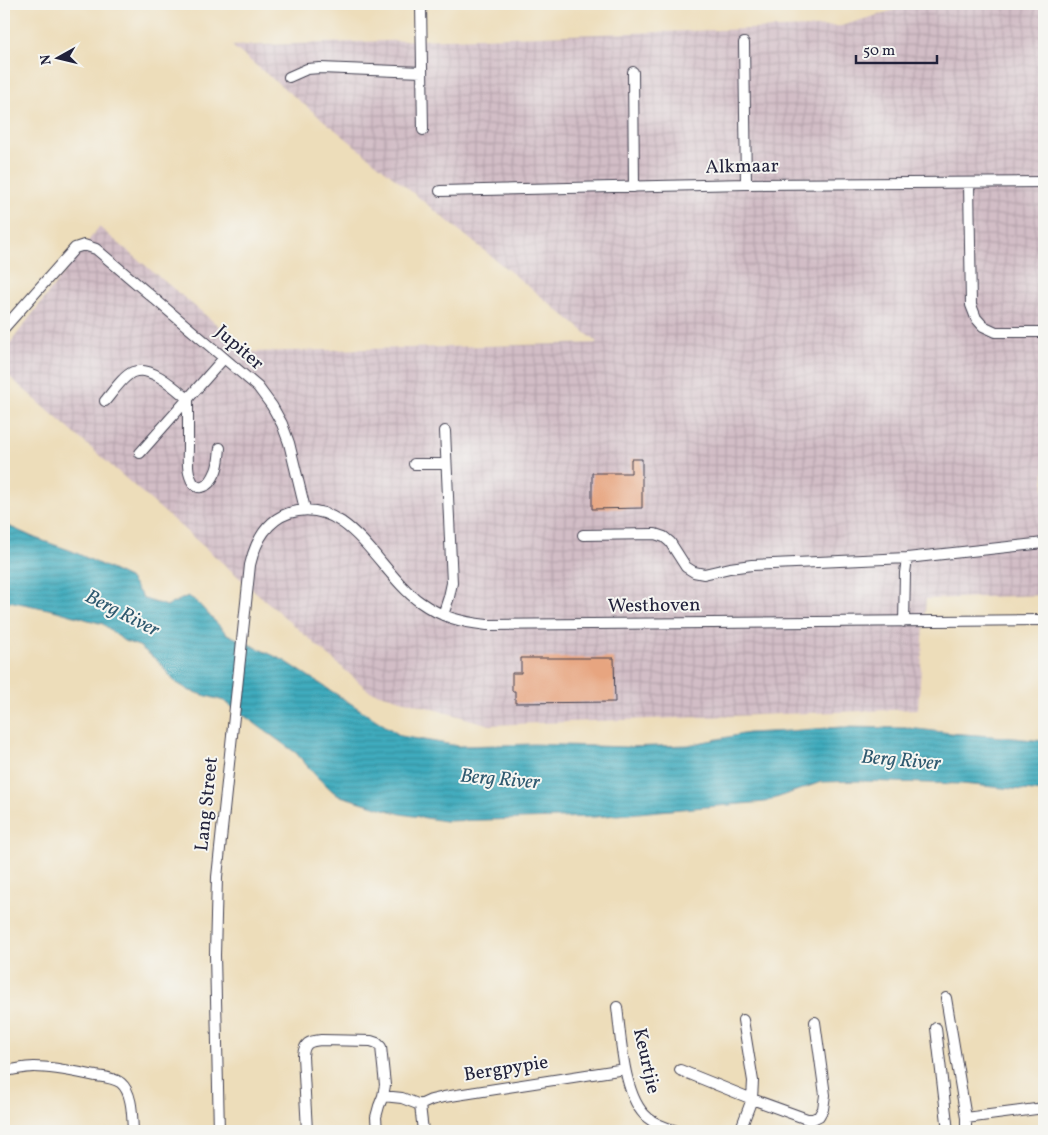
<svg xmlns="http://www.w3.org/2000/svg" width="1048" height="1135" font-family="Vollkorn,serif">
  <defs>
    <pattern id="industrial-grid" width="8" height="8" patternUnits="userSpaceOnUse" patternTransform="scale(1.25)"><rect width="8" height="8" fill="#d2bdc6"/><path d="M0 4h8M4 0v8" fill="none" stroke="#b4a2ab"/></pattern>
    <pattern id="water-rules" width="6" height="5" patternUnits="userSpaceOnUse" patternTransform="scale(1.25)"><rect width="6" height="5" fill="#3fabbd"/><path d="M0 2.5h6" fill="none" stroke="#348b9b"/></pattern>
  </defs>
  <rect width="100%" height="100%" fill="#f6f6f2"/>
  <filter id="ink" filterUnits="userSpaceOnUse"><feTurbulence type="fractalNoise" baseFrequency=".02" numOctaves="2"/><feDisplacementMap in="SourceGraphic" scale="10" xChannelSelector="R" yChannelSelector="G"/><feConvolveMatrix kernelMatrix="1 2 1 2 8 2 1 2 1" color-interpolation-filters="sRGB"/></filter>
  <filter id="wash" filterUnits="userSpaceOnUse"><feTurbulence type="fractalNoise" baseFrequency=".0096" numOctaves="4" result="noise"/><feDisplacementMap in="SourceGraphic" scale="20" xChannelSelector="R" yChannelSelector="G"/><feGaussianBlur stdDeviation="1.12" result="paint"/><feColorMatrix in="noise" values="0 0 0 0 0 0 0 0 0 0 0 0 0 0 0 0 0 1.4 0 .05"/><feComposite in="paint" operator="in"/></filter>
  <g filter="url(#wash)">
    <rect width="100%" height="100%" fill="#edddba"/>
    <!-- industrial -->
    <path fill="url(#industrial-grid)" d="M914 4H1044V595L926 599 918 709 490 725 369 691 4 372V351L99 227 250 352 598 343 232 46 841 26Z"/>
    <!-- water -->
    <path fill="url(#water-rules)" stroke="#30667c" d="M4 524 35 538 72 551 129 578 144 599 167 606 188 596 196 601 227 634 285 661 401 736 459 746 534 744 625 747 688 745 748 733 788 731 841 727 908 728 951 733 1004 737 1044 741V792L962 784 861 781 821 782 765 802 681 809 595 817 445 821 401 814 337 795 317 777 296 753 261 728 224 701 190 691 175 682 159 662 139 646 124 641 103 624 53 610 4 600Z"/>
    <g id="blocks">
      <!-- building -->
      <path fill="#e7a580" d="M631 459H642V508L592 509V473H631Z
        M521 658H614L615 702 515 703V691H512V673H521Z"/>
    </g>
  </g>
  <g filter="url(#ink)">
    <use href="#blocks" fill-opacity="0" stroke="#403e4e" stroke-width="1"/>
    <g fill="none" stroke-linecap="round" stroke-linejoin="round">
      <!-- minor casing -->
      <g stroke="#403e4e" stroke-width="12">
        <path id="minor" d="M421 4 423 130
          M744 43 746 184
          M633 72 634 187
          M289 77 307 69 320 68 422 72
          M969 183 971 305 976 318 983 326 996 332H1044
          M440 191 746 184 1044 182
          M4 328 75 248 84 245 96 249 258 387 272 406 282 424 289 443 305 509
          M105 401C112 393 123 376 133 372 151 365 175 388 188 399 188 414 188 430 188 446 188 455 187 465 189 473 195 496 209 488 216 471 219 464 219 456 220 448
          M140 453 224 358
          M414 464H446
          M583 535 655 534 664 537 670 542 686 567 694 572 704 574 730 568 752 565 907 558 1044 543
          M443 615 449 597 452 583 445 431
          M904 622 905 573 907 558
          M946 998 966 1118
          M617 1007C621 1037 623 1098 648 1118 656 1125 667 1128 677 1131
          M936 1028 948 1131
          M680 1070 752 1099 807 1119H813L819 1116 823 1109 825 1095 815 1022
          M4 1071C14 1070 24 1067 34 1067 55 1067 76 1072 96 1076 104 1077 115 1078 121 1083 133 1093 132 1118 133 1131
          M383 1096 402 1098 420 1105
          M219 1131 215 955 217 877 250 565C255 543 266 521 289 513 349 494 379 573 420 602 441 617 461 622 487 625L1044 620
          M307 1131 303 1056C304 1043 309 1041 321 1040L371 1041 377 1043 381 1047 385 1085 383 1096 379 1106 376 1117 377 1131
          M423 1131 420 1105 431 1100 444 1097 625 1069
          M740 1131 752 1099 753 1081 743 1020
          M966 1131V1118L1044 1108"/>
      </g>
      <!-- minor -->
      <use href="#minor" stroke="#fff" stroke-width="10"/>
    </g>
  </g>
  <g text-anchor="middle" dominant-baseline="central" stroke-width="4" stroke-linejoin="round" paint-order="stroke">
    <!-- street labels -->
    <g font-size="19" fill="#22223b" stroke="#f6f6f2">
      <text transform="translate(742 167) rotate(-1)">Alkmaar</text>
      <text transform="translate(239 348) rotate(41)">Jupiter</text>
      <text transform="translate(654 606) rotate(-1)">Westhoven</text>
      <text transform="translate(207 804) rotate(-84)">Lang Street</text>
      <text transform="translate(646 1061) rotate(77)">Keurtjie</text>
      <text transform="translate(506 1069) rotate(-9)">Bergpypie</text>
    </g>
    <!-- water labels -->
    <g font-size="20" font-style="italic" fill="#2e596f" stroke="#f6f6f2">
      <text transform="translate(122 614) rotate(27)">Berg River</text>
      <text transform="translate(901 761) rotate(5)">Berg River</text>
      <text transform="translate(500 780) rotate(5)">Berg River</text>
    </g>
  </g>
  <!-- margin -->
  <rect width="1048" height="1135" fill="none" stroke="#f6f6f2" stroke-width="20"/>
  <!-- north arrow -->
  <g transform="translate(58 58) rotate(262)" stroke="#f6f6f2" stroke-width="4" paint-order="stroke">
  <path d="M0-4L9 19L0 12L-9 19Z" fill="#22223b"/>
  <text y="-8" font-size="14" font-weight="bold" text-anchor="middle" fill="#22223b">N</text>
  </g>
  <!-- scale -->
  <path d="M856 55v8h81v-8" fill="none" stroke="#22223b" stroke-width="2.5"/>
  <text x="863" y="55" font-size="15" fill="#22223b" stroke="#f6f6f2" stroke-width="4" paint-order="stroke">50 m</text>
</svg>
